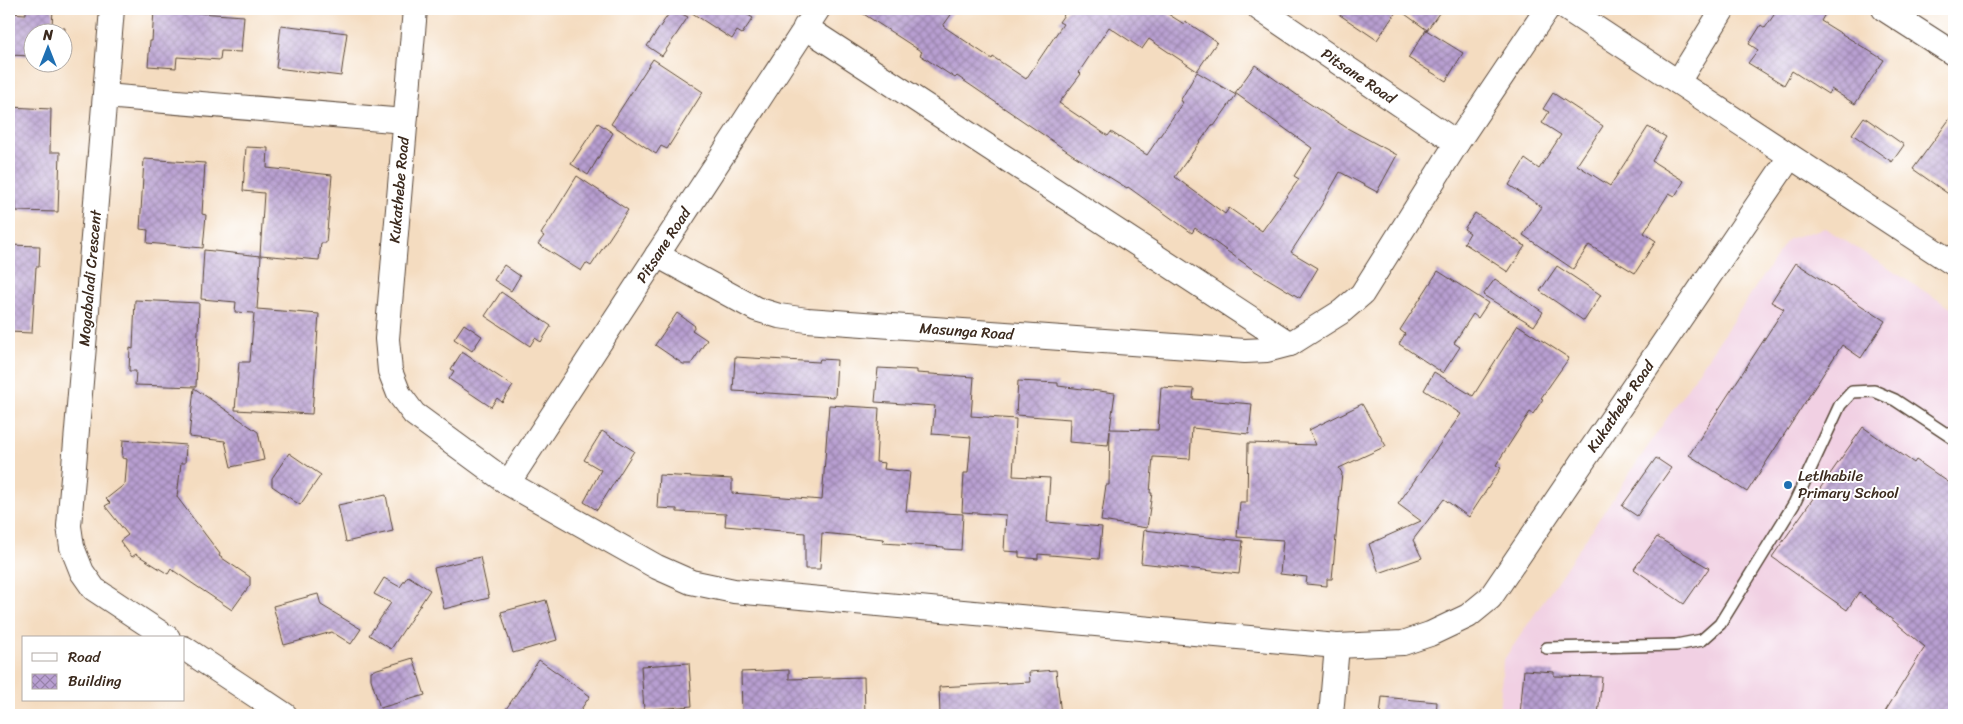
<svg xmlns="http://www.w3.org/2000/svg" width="1963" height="724" font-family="Sriracha,sans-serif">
  <defs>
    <pattern id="building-cross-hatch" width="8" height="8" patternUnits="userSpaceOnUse" patternTransform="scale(1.25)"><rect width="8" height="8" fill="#b89fd1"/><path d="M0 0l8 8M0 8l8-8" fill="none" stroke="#9782a9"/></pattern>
  </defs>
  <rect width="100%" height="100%" fill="#fff"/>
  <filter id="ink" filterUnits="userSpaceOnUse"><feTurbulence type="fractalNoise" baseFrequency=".02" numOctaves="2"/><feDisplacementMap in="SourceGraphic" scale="10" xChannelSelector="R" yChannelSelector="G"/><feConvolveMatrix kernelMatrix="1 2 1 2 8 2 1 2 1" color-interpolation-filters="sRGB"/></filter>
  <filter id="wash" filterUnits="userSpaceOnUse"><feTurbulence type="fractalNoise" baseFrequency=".0096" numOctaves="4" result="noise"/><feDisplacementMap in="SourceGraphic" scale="20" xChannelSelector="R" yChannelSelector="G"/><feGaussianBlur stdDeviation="1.12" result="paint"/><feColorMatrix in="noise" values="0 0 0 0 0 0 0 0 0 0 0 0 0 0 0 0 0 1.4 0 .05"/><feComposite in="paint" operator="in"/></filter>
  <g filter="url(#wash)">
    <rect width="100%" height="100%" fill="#f4dcc0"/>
    <!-- built -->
    <path fill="#f1d0e3" d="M1825 228 1954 310V715H1499L1503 661 1788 239Z"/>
    <g id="blocks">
      <!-- building -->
      <path fill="url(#building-cross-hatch)" d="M26 9H53L52 27 65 28 63 56 62 32H32V56L9 55V13L26 14Z
        M672 9 688 17 662 56 647 46Z
        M686 9H738L753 18 742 34 737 31 732 39Z
        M856 9H955L943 26 992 59 993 57 1026 79 1063 24 1059 22 1068 9H1160L1184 24 1185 21 1217 42 1197 71 1149 39 1142 49 1109 27 1079 72 1081 74 1059 103 1108 136 1111 132 1147 155 1183 102 1180 101 1197 72 1236 95 1214 126 1212 125 1175 177 1225 214 1229 208 1262 231 1299 179 1294 176 1312 148 1235 93 1255 65 1304 100 1347 128 1397 155 1377 192 1340 172 1321 206 1291 252 1318 268 1300 298 1255 271 1195 228 1192 233 1128 187 1127 188 1073 155 957 76 955 78 920 55 922 52Z
        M1331 9H1442L1427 30 1398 9 1377 40Z
        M1778 9H1828L1821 21 1884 60 1855 104 1831 89 1828 94 1792 71 1784 85 1748 63 1758 50 1749 44 1761 25 1765 28Z
        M154 10 244 16 241 52 221 51 220 60 177 57 176 68 148 66 150 41H152Z
        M281 25 347 33 341 76 276 68Z
        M1426 30 1463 53 1446 81 1408 58Z
        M653 59 703 92 667 149 661 146 656 154 611 124Z
        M1553 93 1603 126 1577 165 1610 186 1648 127 1666 137 1652 161 1684 181 1675 196 1669 193 1644 233 1656 241 1635 273 1589 245 1573 269 1523 235 1542 207 1509 185 1525 159 1539 169 1561 135 1542 123 1549 112 1543 109Z
        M9 107 51 109 50 152H60L58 212 16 211V201L9 200Z
        M1954 113V198L1913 169Z
        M1864 117 1904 145 1892 162 1852 134Z
        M598 123 613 133 588 175 571 164Z
        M246 147 268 148 267 168 332 175 326 243H321L319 260 260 255 264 193 243 191Z
        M144 159 205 163 202 214 206 215 203 248 147 243 148 230 140 229Z
        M577 176 628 210 591 266 586 263 581 271 538 244 544 236 541 234Z
        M1475 213 1525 246 1508 272 1464 243 1470 233 1464 229Z
        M9 245 40 246 39 267H36L32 333 9 332Z
        M204 250 261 256 257 309 319 314 312 414 235 410 239 362H250L254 313 235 312 236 302 201 299Z
        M1796 263 1885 321 1861 358 1842 345 1747 492 1689 455 1784 309 1771 302Z
        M504 265 520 276 511 291 494 280Z
        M1557 266 1601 295 1584 321 1540 291Z
        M1438 271 1488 303 1478 318 1473 314 1454 343 1460 347 1443 373 1399 344 1405 334 1400 330Z
        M1495 279 1543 312 1534 326 1483 295Z
        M501 292 551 326 541 342 535 338 530 346 485 316Z
        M135 300 199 303 196 387 135 385 136 371H129L130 348 133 349Z
        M677 313 695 326 692 330 707 340 691 364H683L655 345Z
        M464 324 482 336 472 351 454 339Z
        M1518 325 1569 358 1541 398 1543 399 1533 414 1530 412 1496 465 1501 468 1469 517 1444 499 1413 540 1422 558 1379 573 1369 544 1421 521 1398 504 1461 414 1424 390 1434 372 1473 396Z
        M462 352 513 386 502 402 497 398 491 407 449 379 454 371 451 369Z
        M735 357 819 362 820 359 837 360 835 397 733 391Z
        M878 368 917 370V373L974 377 971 416 1016 419 1013 476 1050 478 1047 522 1102 527 1099 559 1038 554V559L1019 557V552L1004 551 1006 515 962 512 964 473H968L971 437 932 434 935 406 875 402Z
        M1018 381 1058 383V386L1115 393 1110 429 1158 430 1161 387 1194 389 1193 399 1252 404 1249 434 1192 428 1190 459 1153 457 1150 493H1152L1147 528 1101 521 1106 485H1109L1110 431 1108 445 1069 442 1070 419 1016 415Z
        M194 388 258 432 264 460 231 467 225 441 189 437Z
        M1362 404 1386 446 1339 468 1342 473 1332 579H1327V586L1306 584 1307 577 1280 574 1283 540 1237 537 1240 502H1247L1248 443 1316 445 1309 430Z
        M829 405 879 408 876 462 885 463 884 469 910 472 906 511 963 514 961 550 944 549V547L883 543 884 539 822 533 820 569H805V533L725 526 726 514 677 512V509L657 508 659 475 732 479V493L822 500Z
        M1863 427 1914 463 1916 460 1954 486V715H1883L1925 647 1859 592 1847 610 1772 557Z
        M602 431 634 451 597 510 584 502 601 470 584 460Z
        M123 440 186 445 185 463H181L177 497 220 554 219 556 250 577V585L232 610 171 569 168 574 136 554 132 557 120 541 128 535 105 506 110 503 106 499 125 484 127 459 122 458Z
        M289 453 321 475 300 505 272 486V478Z
        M1656 458 1671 468 1637 516 1622 506Z
        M386 495 393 531 346 542 338 505Z
        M1144 530 1243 541 1239 574 1141 563Z
        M1657 537 1709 568 1684 604 1634 569Z
        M480 557 489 598 444 609 434 568Z
        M408 576 430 590 391 649 369 635 391 603 374 594 384 578 400 587Z
        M318 594 321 605 361 629 351 644 332 632 284 645 273 606Z
        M546 600 557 640 513 653 501 612Z
        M413 658 425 695 380 708 371 679V671Z
        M539 660 590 696 577 715H502Z
        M689 663 692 706 644 710 641 666Z
        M789 670V679L864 677 865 715H818V712L742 715 741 672Z
        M1056 670 1061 715H940L939 687 1030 682 1029 672Z
        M1524 670 1554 672V676L1602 677 1598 715H1520Z
        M1382 697 1437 702 1436 715H1380Z"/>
    </g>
  </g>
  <g filter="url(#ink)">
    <use href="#blocks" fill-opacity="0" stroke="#574536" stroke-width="1"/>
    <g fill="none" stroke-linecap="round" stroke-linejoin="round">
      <!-- service casing -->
      <g stroke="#574536" stroke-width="14">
        <path id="service" d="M1547 648 1676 645 1702 640 1720 624 1794 504 1840 405 1852 392 1874 391 1895 400 1954 439"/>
      </g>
      <!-- minor casing -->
      <g stroke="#574536" stroke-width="26">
        <g id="minor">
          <path d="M112 9 69 526 72 547 82 572 94 589 168 638"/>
          <path id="s1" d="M415 9 387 339 390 371 399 394 414 414 508 483 657 567 691 582 734 591 1337 646 1403 643 1430 634 1468 616 1490 598 1790 157"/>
          <path id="s2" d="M1260 9 1457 143"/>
          <path d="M1567 9 1954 264"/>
          <path d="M1884 9 1954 54"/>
          <path d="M805 27 1290 344"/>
          <path d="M1678 82 1723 9"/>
          <path d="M105 96 405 121"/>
          <path id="s3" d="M657 255 756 309 779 316 807 320 1245 351 1267 350 1290 344 1341 312 1362 294 1457 143 1547 9"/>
          <path id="s4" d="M508 483 818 9"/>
          <path d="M184 648 285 715"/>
          <path d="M1331 715 1337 646"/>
        </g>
      </g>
      <!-- service -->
      <use href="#service" stroke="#fff" stroke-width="11"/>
      <!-- minor -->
      <use href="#minor" stroke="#fff" stroke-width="24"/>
    </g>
  </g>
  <!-- markers -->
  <circle fill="#1f6fb2" stroke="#fff" stroke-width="2" cx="1788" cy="485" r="5"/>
  <g text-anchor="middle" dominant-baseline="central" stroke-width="4" stroke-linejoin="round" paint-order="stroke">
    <!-- street labels -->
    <g font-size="15" fill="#3b2a1e" stroke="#fff">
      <text stroke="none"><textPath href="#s2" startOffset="119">Pitsane Road</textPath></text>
      <text transform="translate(399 190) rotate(-85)">Kukathebe Road</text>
      <text stroke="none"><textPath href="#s4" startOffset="284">Pitsane Road</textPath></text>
      <text transform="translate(90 278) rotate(-85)">Mogabaladi Crescent</text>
      <text stroke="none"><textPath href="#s3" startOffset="325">Masunga Road</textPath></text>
      <text stroke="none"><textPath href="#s1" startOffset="1784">Kukathebe Road</textPath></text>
    </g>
    <!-- poi labels -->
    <g font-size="15" fill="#3b2a1e" stroke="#fff" text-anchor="start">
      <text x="1798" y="476">Letlhabile<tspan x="1798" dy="17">Primary School</tspan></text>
    </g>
  </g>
  <!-- margin -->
  <rect width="1963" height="724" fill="none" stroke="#fff" stroke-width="30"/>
  <!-- legend -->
  <rect x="22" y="636" width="162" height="65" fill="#ffffff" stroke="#b1aaa5"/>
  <rect x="32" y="653" width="25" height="8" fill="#ffffff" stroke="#b1aaa5"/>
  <text x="68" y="662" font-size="15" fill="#3b2a1e">Road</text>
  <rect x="32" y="674" width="25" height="15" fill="url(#building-cross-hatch)" stroke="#b1aaa5"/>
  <text x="68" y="686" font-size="15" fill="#3b2a1e">Building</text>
  <!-- north arrow -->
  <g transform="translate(48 48)"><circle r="24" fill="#ffffff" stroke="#b1aaa5"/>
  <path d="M0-4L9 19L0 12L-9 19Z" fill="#1f6fb2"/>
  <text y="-8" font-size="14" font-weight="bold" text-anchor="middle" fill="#3b2a1e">N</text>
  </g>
</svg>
